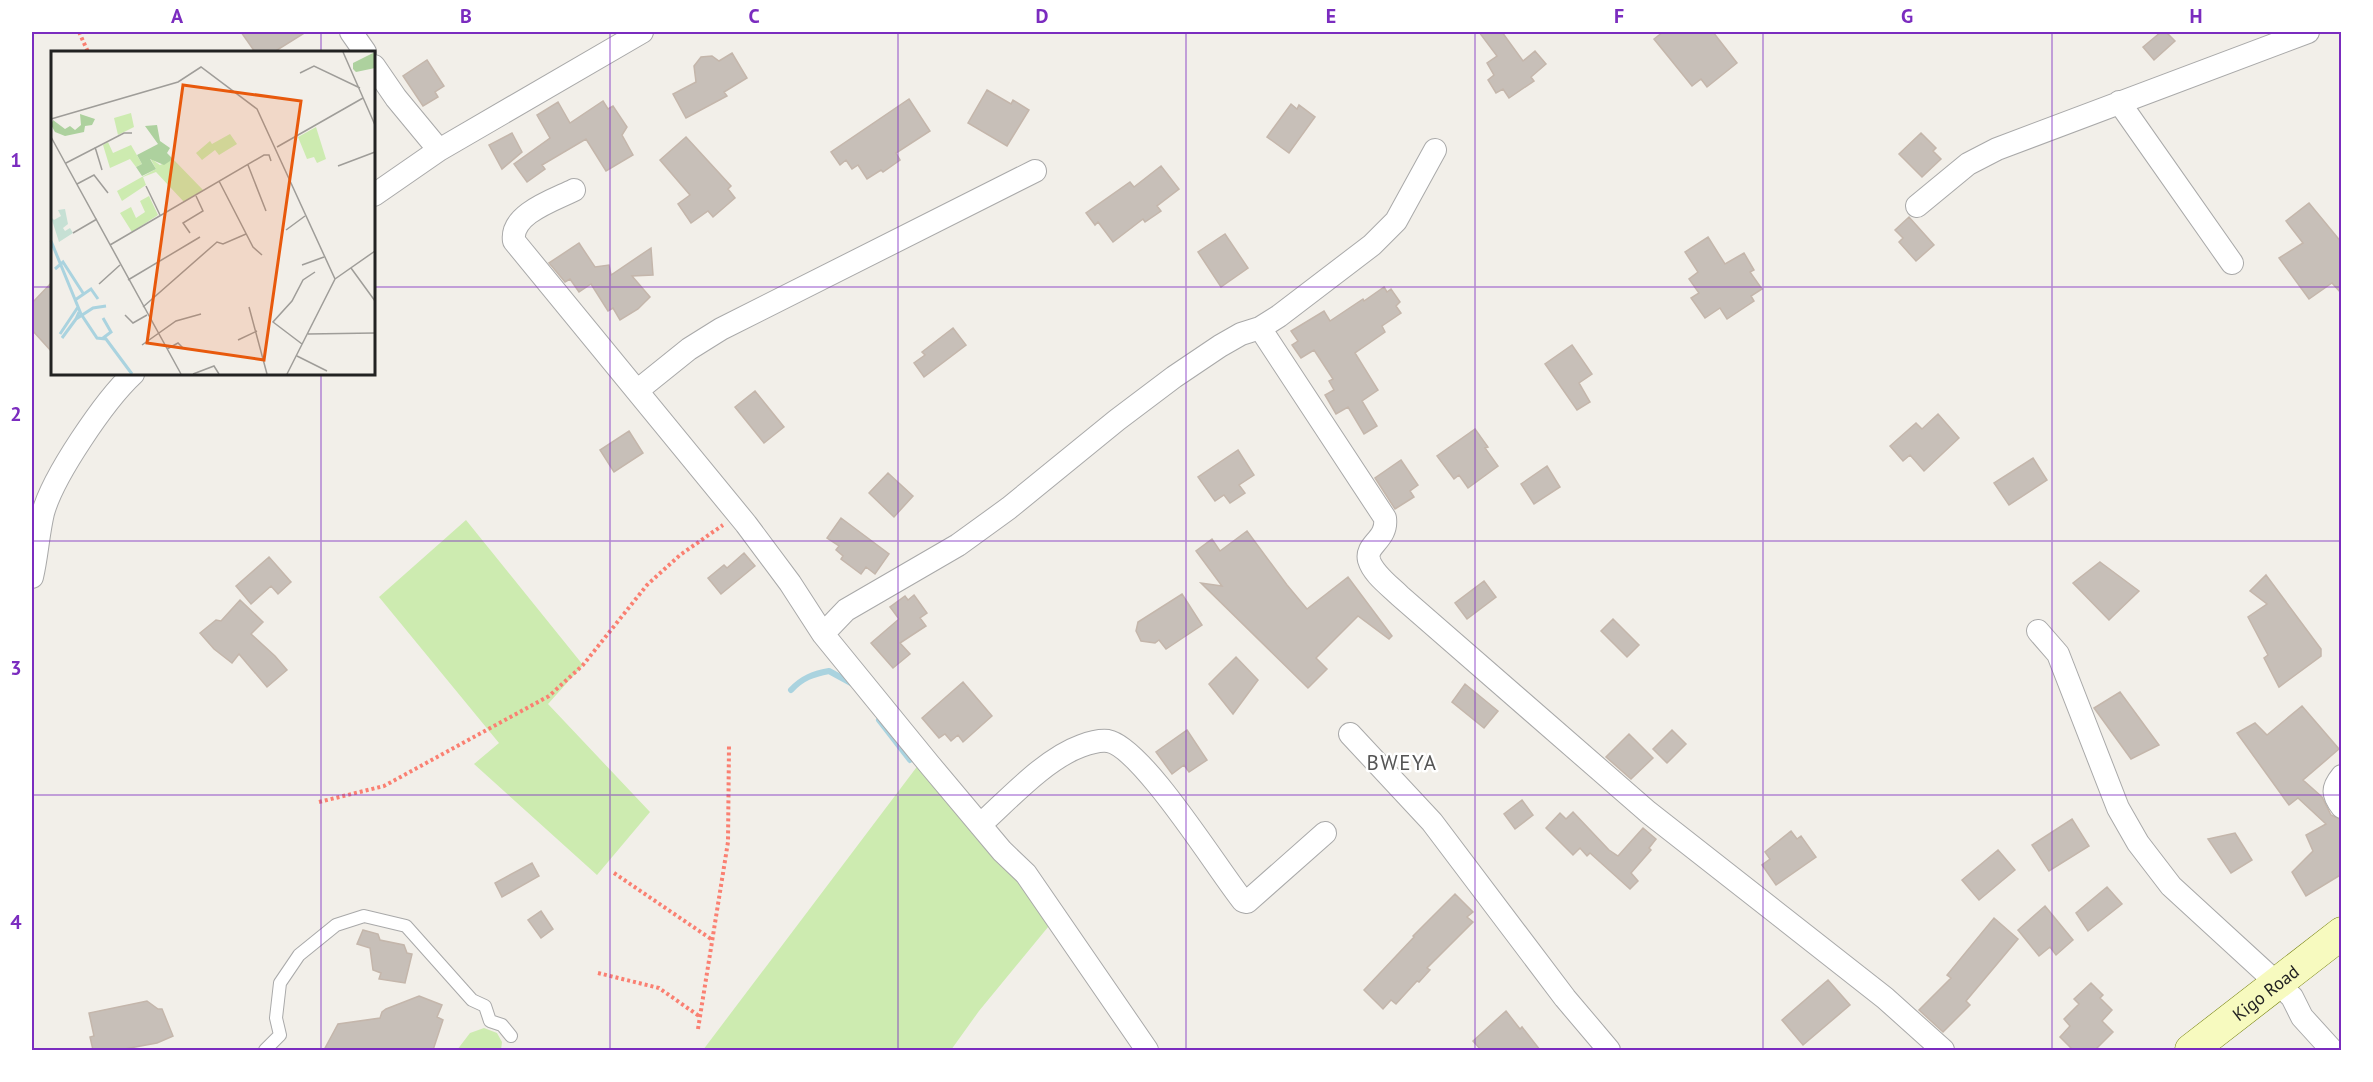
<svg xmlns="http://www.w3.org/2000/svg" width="2373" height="1082" font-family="'PT Sans',sans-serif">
  <rect width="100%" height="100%" fill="#f2efe9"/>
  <!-- grass -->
  <path fill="#cdebb0" d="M466 520 583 665 548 704 650 812 597 875 474 764 499 743 379 597Z
    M919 764 1053 921 979 1011 951 1050H703Z
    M484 1028 497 1033 502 1042 501 1050H457L470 1033Z"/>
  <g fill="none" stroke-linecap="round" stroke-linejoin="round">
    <!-- stream -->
    <path stroke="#aad3df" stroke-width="6" d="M791 690C802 678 813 674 829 671L851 683
      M879 720 910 760"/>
  </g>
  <!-- building -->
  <path fill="#c7bfb8" stroke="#c4b6ab" stroke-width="1.5" d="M241 32H306L274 52H255Z
    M1479 32H1502L1523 61 1535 51 1546 64 1531 77 1534 81 1509 98 1503 89 1496 93 1488 80 1494 75 1487 63 1497 56Z
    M1663 32H1713L1737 63 1707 87 1701 79 1692 86 1654 39Z
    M2161 32H2166L2175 41 2154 60 2143 47Z
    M732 53 747 78 724 92 727 96 686 118 673 94 696 82 694 66 701 57 712 56 719 61Z
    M427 60 444 86 435 92 438 97 423 106 403 76Z
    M987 90 1011 104 1013 100 1029 110 1007 146 968 123Z
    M909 99 930 131 896 153 900 160 883 172 881 170 867 179 858 165 852 169 846 160 840 165 831 152Z
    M603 101 608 109 613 106 627 127 622 135 633 155 606 171 586 139 542 165 545 169 527 182 514 164 550 138 537 115 558 102 570 123Z
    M1291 104 1297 109 1299 105 1315 117 1289 153 1267 137Z
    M512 133 522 152 502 169 489 145Z
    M1921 133 1936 148 1933 151 1941 159 1922 177 1899 154Z
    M686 137 731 186 728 189 735 198 713 217 708 211 691 223 678 204 690 195 660 160Z
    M1161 166 1179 189 1157 206 1161 211 1145 222 1143 219 1113 242 1098 222 1095 225 1086 213 1130 182 1134 187Z
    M2309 203 2342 243V294L2332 283 2309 299 2279 258 2303 243 2286 221Z
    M1909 217 1934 245 1916 261 1899 242 1903 238 1895 230Z
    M1225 234 1248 268 1221 287 1198 252Z
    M1708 237 1725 264 1744 253 1754 270 1750 272 1762 289 1751 296 1754 301 1727 319 1720 308 1705 318 1691 298 1699 293 1689 279 1698 272 1685 252Z
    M579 243 595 267 609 265 611 275 651 248 653 275 632 276 650 297 638 309 620 320 613 308 608 311 591 284 579 292 570 279 565 282 549 263Z
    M52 282V352L32 330V303Z
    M1384 287 1387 292 1391 289 1400 302 1396 306 1401 313 1382 326 1385 332 1355 353 1378 390 1362 401 1377 426 1364 434 1348 407 1336 414 1325 395 1334 390 1329 381 1333 379 1314 350 1301 358 1292 345 1298 341 1291 331 1324 311 1330 321 1363 299 1364 301Z
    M953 328 966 345 924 377 914 363 925 355 922 352Z
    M1572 345 1592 374 1579 383 1590 402 1577 410 1545 364Z
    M755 391 784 427 764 443 735 407Z
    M1938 414 1959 438 1924 471 1910 455 1903 461 1890 446 1916 423 1922 429Z
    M1475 429 1488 447 1485 448 1498 466 1468 488 1459 475 1454 479 1437 456Z
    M629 431 643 453 614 472 600 450Z
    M1238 450 1254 475 1239 485 1245 493 1230 503 1224 495 1215 501 1198 477Z
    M2033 458 2047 480 2009 505 1994 483Z
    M1401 460 1418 485 1410 491 1414 497 1395 509 1375 478Z
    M1547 466 1560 487 1534 504 1521 484Z
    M888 473 913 496 894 517 869 493Z
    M841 518 889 554 875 574 866 567 861 574 841 559 843 556 836 550 839 546 827 538Z
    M1247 531 1287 585 1307 609 1348 577 1392 636 1389 639 1358 616 1316 658 1327 669 1308 688 1201 583 1222 586 1196 551 1212 539 1220 551Z
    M744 553 755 566 721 594 708 578 724 565 727 568Z
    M269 557 291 582 278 594 271 586 251 604 236 586Z
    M2100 562 2139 591 2109 620 2073 583Z
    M2266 575 2321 649V656L2279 687 2264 658 2268 655 2248 617 2267 604 2250 591Z
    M1484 581 1496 597 1467 619 1455 603Z
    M1182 594 1202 625 1166 649 1159 640 1155 643 1141 641 1136 631 1138 622Z
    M914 595 927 613 920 618 926 626 900 643 910 654 893 668 871 643 899 619 890 607 905 596 908 600Z
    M240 600 263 622 251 634 275 656 287 670 267 687 239 654 232 663 214 649 200 633 216 620 221 621Z
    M1613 619 1639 645 1627 657 1601 631Z
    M1236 657 1258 680 1233 714 1209 684Z
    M963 682 992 716 963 742 958 735 951 741 945 734 939 738 922 718Z
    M1465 684 1498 711 1484 728 1452 702Z
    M2120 692 2159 745 2131 759 2094 708Z
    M2302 706 2339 749 2303 780 2322 797 2331 815 2342 820V874L2306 896 2292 872 2313 851 2306 835 2326 824 2298 798 2289 805 2237 733 2255 723 2267 735Z
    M1187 730 1207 760 1189 772 1184 765 1172 774 1156 752Z
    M1672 730 1686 744 1667 763 1653 749Z
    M1629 734 1653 758 1631 779 1606 757Z
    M1522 800 1533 815 1515 829 1504 814Z
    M1573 812 1609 850 1618 856 1643 828 1656 839 1649 848 1651 850 1631 873 1638 881 1630 889 1590 853 1587 856 1580 848 1573 855 1546 828 1560 813 1566 819Z
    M2072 819 2089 846 2049 871 2032 845Z
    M1791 831 1797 839 1801 836 1816 857 1776 885 1762 865 1770 859 1765 852Z
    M2235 833 2252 860 2231 873 2208 839Z
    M1998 850 2015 870 1979 900 1962 880Z
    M532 863 539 876 502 897 495 883Z
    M2107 887 2122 904 2088 931 2076 913Z
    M1455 894 1473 912 1467 917 1473 922 1427 968 1430 970 1419 982 1417 981 1396 1004 1391 1000 1383 1009 1364 990 1414 937 1413 936Z
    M2045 906 2073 940 2056 955 2050 947 2039 956 2018 930Z
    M541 911 553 929 541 938 528 920Z
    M1994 918 2018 939 1966 1001 1970 1005 1943 1032 1919 1010 1951 978 1947 975Z
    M363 930 378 934 380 940 404 945 407 953 412 954 405 983 379 979 381 973 373 970 370 948 357 944Z
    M1828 980 1850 1005 1803 1045 1782 1020Z
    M2091 983 2103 995 2100 998 2112 1010 2102 1021 2113 1032 2095 1050H2073L2060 1037 2070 1026 2064 1019 2079 1004 2074 999Z
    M419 996 442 1005 437 1017 443 1020 433 1050H324L338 1024 380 1018 382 1012 386 1009Z
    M147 1001 158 1009H162L173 1036 157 1043 119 1050H93L90 1037 94 1036 89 1013Z
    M1506 1011 1520 1029 1522 1027 1540 1050H1481L1473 1041Z"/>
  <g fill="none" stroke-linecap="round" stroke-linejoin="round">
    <!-- lane casing -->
    <g stroke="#a9a9a9" stroke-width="14">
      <path id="lane" d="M265 1050 280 1035 276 1018 280 983 299 955 336 925 364 916 406 926 472 1000 485 1006 490 1021 502 1025 511 1036"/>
    </g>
    <!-- street casing -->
    <g stroke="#a9a9a9" stroke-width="24">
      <path id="street" d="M351 32 365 52
        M374 66 396 98 439 150
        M2119 102 2232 263
        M574 190C554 200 510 214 514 241L746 524 790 583 823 634 929 764 1002 851 1026 874 1147 1050
        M374 195 439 150 642 32
        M1917 206 1968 164 1997 149 2308 32
        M1260 328 1385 518C1388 540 1365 544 1369 560 1373 574 1390 586 1400 596L1648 812 1885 998 1943 1050
        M638 390 689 349 721 329 1035 171
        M32 577C37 556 38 534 43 513 53 476 105 400 133 374
        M2038 631 2058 654 2118 808 2138 843 2171 886 2292 997 2302 1017 2332 1050
        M823 634 846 610 958 545 1009 508 1117 420 1174 377 1220 346 1241 334 1260 328 1279 316 1372 245 1396 221 1435 150
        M1350 734 1432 822 1565 998 1609 1050
        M2342 776C2332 788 2332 794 2342 807
        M980 825C1009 799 1045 759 1081 746 1089 743 1100 740 1108 741 1142 747 1218 870 1243 901L1247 902 1325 833"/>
    </g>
    <!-- secondary casing -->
    <g stroke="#707d05" stroke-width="33">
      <g id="secondary">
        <path id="s1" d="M2191 1050 2342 933"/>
      </g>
    </g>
    <!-- path -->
    <path stroke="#fa8072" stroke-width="4" stroke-dasharray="3 3" stroke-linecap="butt" d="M79 32 88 52
      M319 802 384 786 549 696 583 665 647 585 680 555 723 525
      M614 873 711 939
      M598 973 659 988 699 1016
      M698 1029 728 842 729 745"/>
    <!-- lane -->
    <use href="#lane" stroke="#fff" stroke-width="12"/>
    <!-- street -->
    <use href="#street" stroke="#fff" stroke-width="22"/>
    <!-- secondary -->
    <use href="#secondary" stroke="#f7fabf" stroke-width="32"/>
  </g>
  <!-- grid -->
  <path fill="none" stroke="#7b2cbf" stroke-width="1.5" stroke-opacity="0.55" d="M321 32V52M610 32V1050M898 32V1050M1186 32V1050M1475 32V1050M1763 32V1050M2052 32V1050M32 287H52M374 287H2342M321 374V1050M32 541H2342M32 795H2342"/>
  <g text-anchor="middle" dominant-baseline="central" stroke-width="5" stroke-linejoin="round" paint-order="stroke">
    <!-- street labels -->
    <g font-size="18" fill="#222" stroke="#fff">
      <text stroke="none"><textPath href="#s1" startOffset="94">Kigo Road</textPath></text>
    </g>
    <!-- quarter labels -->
    <g font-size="21" letter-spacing="1.5" fill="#555" stroke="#fff">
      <text x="1402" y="762">BWEYA</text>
    </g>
  </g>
  <!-- overview -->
  <g transform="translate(51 51)">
    <rect width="324" height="324" fill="#f2efe9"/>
    <path d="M80 62 83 76 67 84 63 67ZM265 76 275 108 266 112 263 106 256 108 247 86ZM179 83 186 93 168 104 164 99 151 109 145 102 159 90 161 93ZM57 91 62 102 80 94 91 113 85 116 79 108 59 117 52 94ZM99 107 109 114 122 108 152 139 133 151 105 121 92 126 95 134 71 150 66 140 105 118ZM98 145 107 164 81 181 69 162 80 156 85 167 94 161 89 150Z" fill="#cdebb0"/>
    <path d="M324 1V17L305 21 302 18V12ZM29 63 44 68 41 74 34 75 33 81 14 85 4 81 0 74 2 69 14 78 19 75 24 79 30 74ZM106 74 109 90 119 97 116 102 122 108 113 114 99 108 105 118 91 125 85 116 91 113 86 104 107 93 94 75Z" fill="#add19e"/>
    <path d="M14 158 17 173 12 177 14 180 19 177 22 182 8 191 0 166 3 169 10 165 7 159Z" fill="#c6e0d4"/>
    <path fill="none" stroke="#aad3df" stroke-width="3" d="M0 190 30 263 46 287 55 288 81 323M4 218 12 211 32 242M24 249 40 238 47 248M28 261 25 268 42 257 55 255M9 283 27 256M11 287 25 268M52 287 60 281 52 267"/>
    <path fill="none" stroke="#9f9d99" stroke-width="1.5" d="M292 1 324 74M249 22 263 15 309 37M0 68 127 31 150 16 206 58 284 228 236 323M0 86 130 323M44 96 51 119M226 96 312 47M15 112 73 82H81M197 114 215 160M287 115 324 101M168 130 202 196 211 204M26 133 43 124 57 142M95 135 109 164M235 179 254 165M22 182 46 168M139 182 132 172 152 160 145 145M59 194 213 104H218L220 110M251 214 273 206M300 217 324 250M284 228 324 200M77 229 149 186M48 233 69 214M92 256 166 191 172 193 195 183M198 256 216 323M74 264 82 272 96 264M257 283 324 282M187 289 206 280M251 293 222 271 241 250 252 229 264 221M91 294 125 270 150 263M116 298 127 292 132 297M246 305 276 320M142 323 163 315 168 323"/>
    <path fill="#e8590c" fill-opacity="0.15" stroke="#e8590c" stroke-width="3" d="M132 34 250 50 213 309 96 292Z"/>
    <rect width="324" height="324" fill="none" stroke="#222" stroke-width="3"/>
  </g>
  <!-- border -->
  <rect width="2373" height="1082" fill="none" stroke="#ffffff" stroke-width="66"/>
  <rect x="33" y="33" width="2307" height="1016" fill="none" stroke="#7b2cbf" stroke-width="2"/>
  <g font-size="20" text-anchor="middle" font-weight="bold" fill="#7b2cbf">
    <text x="177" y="23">A</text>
    <text x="466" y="23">B</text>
    <text x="754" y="23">C</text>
    <text x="1042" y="23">D</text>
    <text x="1331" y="23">E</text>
    <text x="1619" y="23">F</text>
    <text x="1907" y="23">G</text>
    <text x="2196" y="23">H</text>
    <text x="16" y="167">1</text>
    <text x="16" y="421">2</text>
    <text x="16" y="675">3</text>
    <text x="16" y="929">4</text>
  </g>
</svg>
